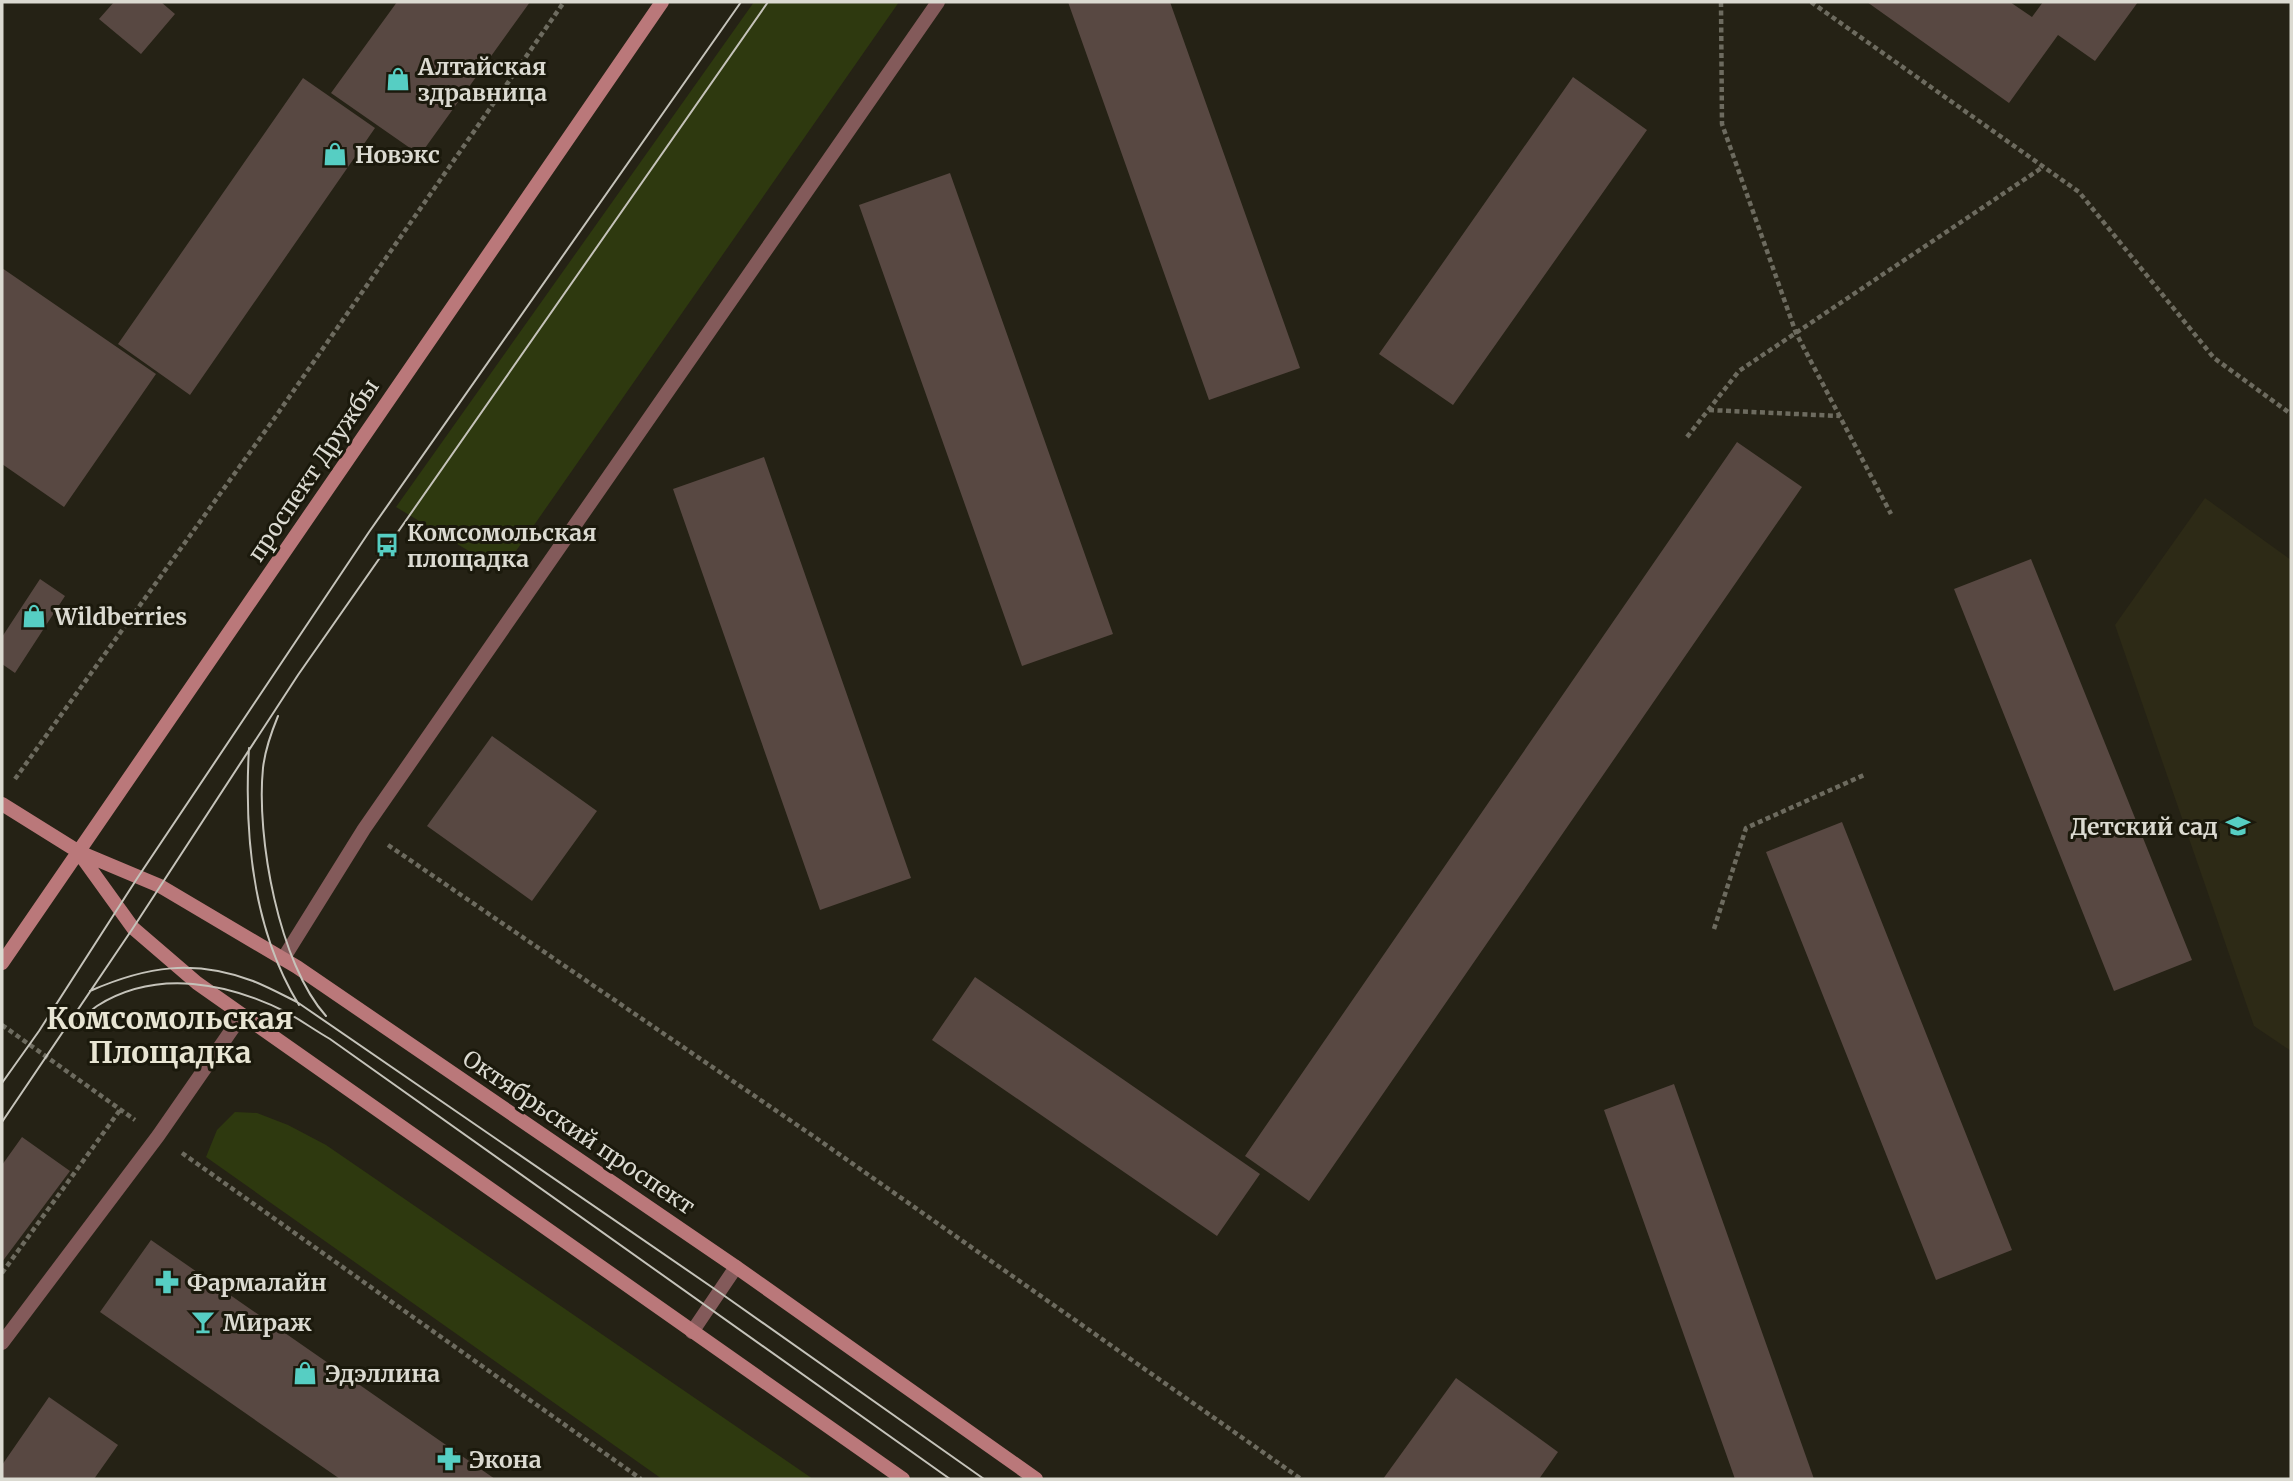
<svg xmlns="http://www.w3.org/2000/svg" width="2293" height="1481" font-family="Merriweather,serif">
  <rect width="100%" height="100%" fill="#252215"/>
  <!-- built -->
  <path fill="#2d2a16" d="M2205 498 2291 560V1051L2254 1026 2115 625Z"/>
  <!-- green -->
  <path fill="#2e390f" d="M754 2H899L502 571 396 507Z
    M235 1112 257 1113 288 1125 326 1145 813 1479H662L206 1157 217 1130Z"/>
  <!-- building -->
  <path fill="#584842" d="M114 2H161L175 14 141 54 99 19Z
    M397 2H530L420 155 331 93Z
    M1068 2H1170L1300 368 1209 400Z
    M1867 2H2010L2032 17 2043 2H2138L2095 61 2058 35 2009 103Z
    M1573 77 1647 130 1453 405 1379 354Z
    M303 78 375 128 190 395 118 344Z
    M950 173 1113 634 1022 666 859 205Z
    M2 268 156 374 64 507 2 464Z
    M1737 442 1802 487 1309 1201 1245 1156Z
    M764 457 911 878 820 910 673 489Z
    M2031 559 2192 960 2114 991 1954 589Z
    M40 579 65 596 15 673 2 664V637Z
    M492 736 597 811 532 901 427 826Z
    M1842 822 2012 1250 1936 1280 1766 852Z
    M975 977 1260 1174 1217 1236 932 1040Z
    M1674 1084 1814 1479H1735L1604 1110Z
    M22 1137 70 1171 2 1262V1165Z
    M151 1240 495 1479H340L100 1312Z
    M1456 1378 1558 1452 1539 1479H1383Z
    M49 1397 118 1445 94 1479H2V1465Z"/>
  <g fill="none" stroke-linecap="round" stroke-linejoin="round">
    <!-- path -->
    <path stroke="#6d6b5f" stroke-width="4.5" stroke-dasharray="5 3.5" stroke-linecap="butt" d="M1721 2 1722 124 1796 333 1891 514
      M1811 2 2079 192 2214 358 2291 414
      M1709 410 1840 416
      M1687 437 1739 371 2043 167
      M15 779 276 416 564 2
      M388 845 816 1138 1301 1479
      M1714 929 1746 828 1864 775
      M2 1025 135 1120
      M182 1153 641 1479
      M2 1273 120 1110"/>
    <!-- lane -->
    <path stroke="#835a5a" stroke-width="14" d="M692 1332 736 1267"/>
    <!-- street -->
    <path stroke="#835a5a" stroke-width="14" d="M283 959 364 829 938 2
      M2 1343 158 1136 242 1015"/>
    <!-- secondary -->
    <path stroke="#ba787a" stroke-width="14" d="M2 804 79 852 160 886 297 967 736 1267 1036 1479
      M79 853 133 928 197 983 903 1479
      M2 963 662 2"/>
    <!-- tram -->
    <path stroke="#c5c3ba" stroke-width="2" d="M278 716C271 733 265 750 263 768 256 837 279 964 326 1016
      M249 748C244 834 253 930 299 1005
      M90 991C147 966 194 959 253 981 268 987 283 995 297 1002L719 1292 984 1479
      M73 1028C81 1021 88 1012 97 1006 157 968 229 983 288 1013 302 1021 316 1031 330 1039L950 1479
      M2 1083 39 1031 138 877 369 532 741 2
      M2 1122 133 928 298 675 768 2"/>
  </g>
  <!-- icons -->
  <defs>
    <g id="shop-bare" transform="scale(1.89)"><path d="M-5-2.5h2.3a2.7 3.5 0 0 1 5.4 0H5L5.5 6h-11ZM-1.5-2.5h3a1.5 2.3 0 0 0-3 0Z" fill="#56cec3" stroke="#1b190c" stroke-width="2.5" paint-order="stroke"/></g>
    <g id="bus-bare" transform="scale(1.89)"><path d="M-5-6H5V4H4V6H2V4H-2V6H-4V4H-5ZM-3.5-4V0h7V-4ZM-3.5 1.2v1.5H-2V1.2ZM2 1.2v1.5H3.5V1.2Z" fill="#56cec3" stroke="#1b190c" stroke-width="2.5" paint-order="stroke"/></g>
    <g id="school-bare" transform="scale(1.89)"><path d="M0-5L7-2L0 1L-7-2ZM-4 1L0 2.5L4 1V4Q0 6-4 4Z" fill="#56cec3" stroke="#1b190c" stroke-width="2.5" paint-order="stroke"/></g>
    <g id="pharmacy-bare" transform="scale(1.89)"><path d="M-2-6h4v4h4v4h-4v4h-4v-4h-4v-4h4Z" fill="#56cec3" stroke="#1b190c" stroke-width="2.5" paint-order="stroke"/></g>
    <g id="bar-bare" transform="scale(1.89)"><path d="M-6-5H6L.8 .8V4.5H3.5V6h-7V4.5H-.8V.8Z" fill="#56cec3" stroke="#1b190c" stroke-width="2.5" paint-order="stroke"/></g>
  </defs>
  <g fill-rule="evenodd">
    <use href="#shop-bare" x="398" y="79"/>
    <use href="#shop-bare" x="335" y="154"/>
    <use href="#bus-bare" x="387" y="545"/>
    <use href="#shop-bare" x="34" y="616"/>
    <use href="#school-bare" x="2238" y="826"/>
    <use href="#pharmacy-bare" x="167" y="1282"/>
    <use href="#bar-bare" x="203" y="1322"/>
    <use href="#shop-bare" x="305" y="1373"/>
    <use href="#pharmacy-bare" x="449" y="1459"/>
  </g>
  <g text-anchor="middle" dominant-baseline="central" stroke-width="6" stroke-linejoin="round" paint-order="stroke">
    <!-- poi labels -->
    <g font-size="23" font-weight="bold" fill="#dbdad1" stroke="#1b190c" text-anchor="start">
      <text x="418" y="66">Алтайская<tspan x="418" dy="26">здравница</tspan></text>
      <text x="355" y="154">Новэкс</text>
      <text x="407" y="532">Комсомольская<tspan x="407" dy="26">площадка</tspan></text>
      <text x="54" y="616">Wildberries</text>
      <text x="2218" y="826" text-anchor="end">Детский сад</text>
      <text x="187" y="1282">Фармалайн</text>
      <text x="223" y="1322">Мираж</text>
      <text x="325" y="1373">Эдэллина</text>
      <text x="469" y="1459">Экона</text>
    </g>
    <!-- street labels -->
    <g font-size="23" fill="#dbdad1" stroke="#1b190c">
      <text transform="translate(313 470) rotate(-56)">проспект Дружбы</text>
      <text transform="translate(579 1132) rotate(34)">Октябрьский проспект</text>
    </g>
    <!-- district labels -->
    <g font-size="30" font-weight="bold" fill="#e8e5d3" stroke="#1b190c">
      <text x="170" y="1018">Комсомольская<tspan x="170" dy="34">Площадка</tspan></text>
    </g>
  </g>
  <!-- border -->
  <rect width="2293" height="1481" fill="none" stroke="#dbdad1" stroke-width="7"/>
</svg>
